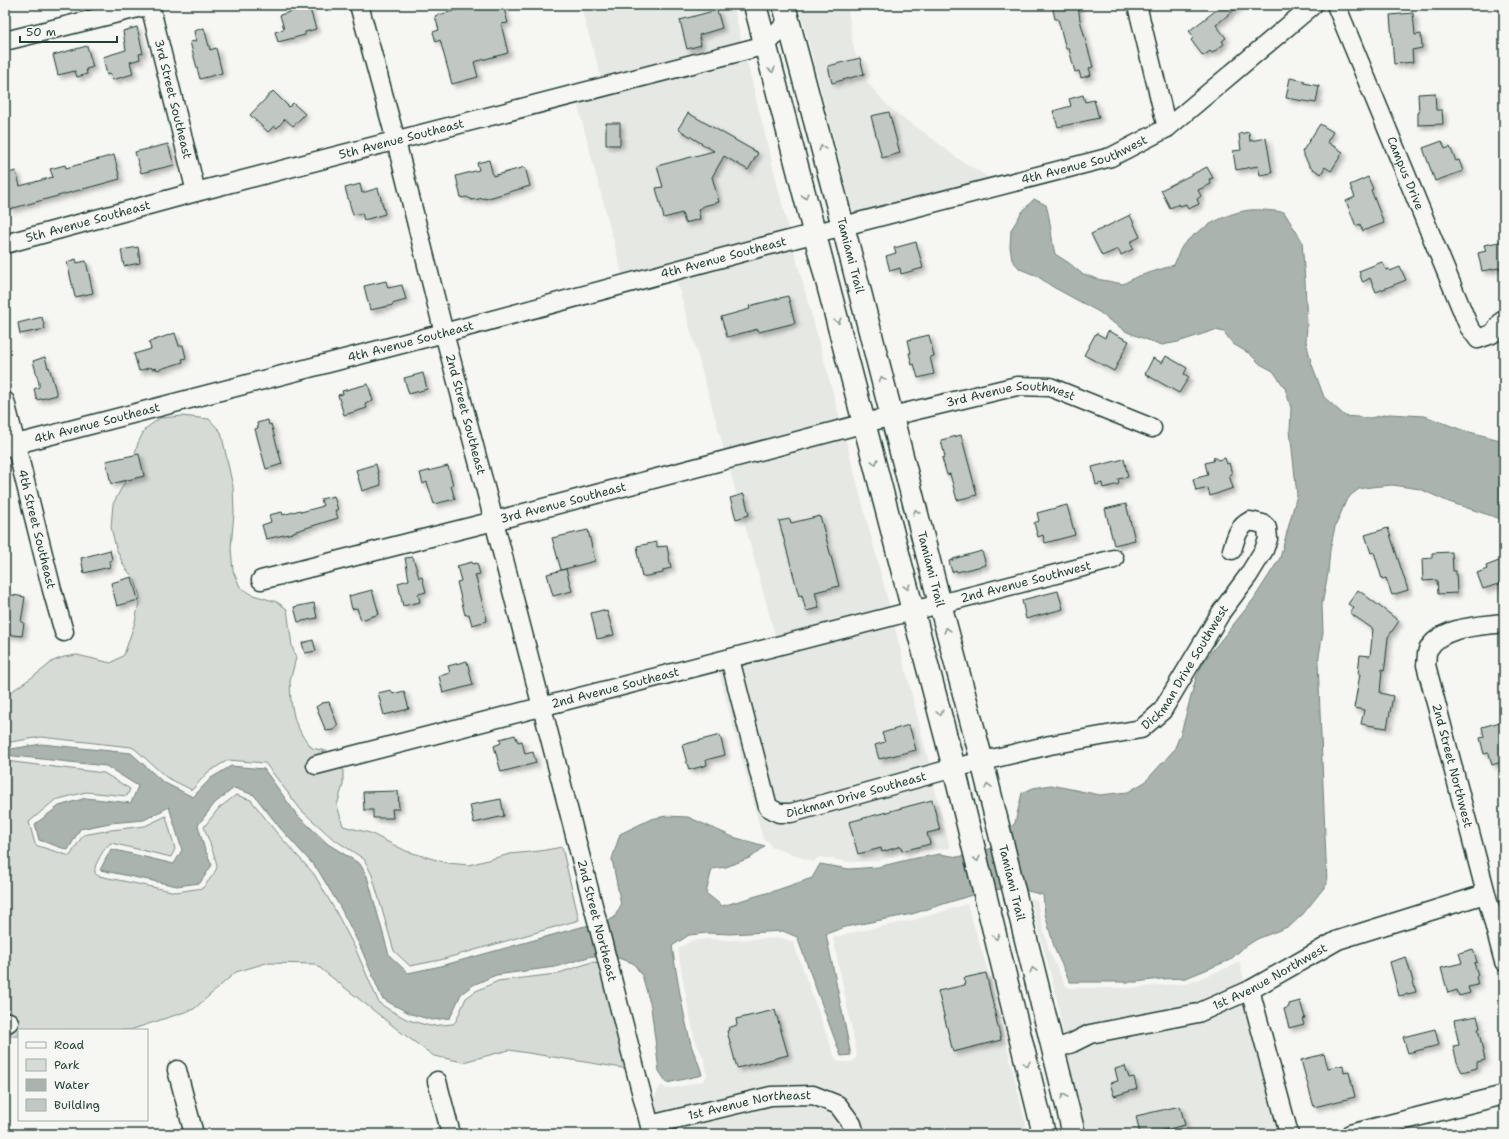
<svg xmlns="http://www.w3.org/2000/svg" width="1509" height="1139" font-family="'Shantell Sans',sans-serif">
  <defs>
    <filter id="shadow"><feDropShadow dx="3.5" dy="3.5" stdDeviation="2" flood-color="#0004"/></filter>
  </defs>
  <rect width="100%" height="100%" fill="#f6f6f2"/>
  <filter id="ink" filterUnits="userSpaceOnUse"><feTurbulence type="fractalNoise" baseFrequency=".025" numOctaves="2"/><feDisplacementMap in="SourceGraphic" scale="8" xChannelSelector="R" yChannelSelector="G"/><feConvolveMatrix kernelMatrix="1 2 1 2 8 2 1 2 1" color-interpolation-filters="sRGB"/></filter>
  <g filter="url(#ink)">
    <!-- built -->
    <path fill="#e6e8e4" d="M580 5H733L742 44 602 79Z
      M799 5H847L854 50 867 82 886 104 901 117 925 133 957 158 988 177 989 181 854 216Z
      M746 58 789 232 623 277 577 102Z
      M793 247 841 422 725 453 676 278Z
      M845 437 890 609 715 655 714 652 775 635 729 467Z
      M894 624 930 767 791 805 773 801 738 664Z
      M725 667 761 809 933 782 950 848 910 852 876 861 849 862 820 857 816 859 814 862 771 847 769 842 763 839 718 669Z
      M1030 898 1037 900 1040 916 1049 951 1065 985 1069 988H1136L1161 985 1186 984 1232 966 1239 961 1245 984 1196 1005 1064 1038 1056 994Z
      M967 904 991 981 1028 1134H862L846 1104V1100L842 1098 839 1094 836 1096 655 1117 651 1103 661 1085 666 1089 684 1086 703 1081 707 1076 705 1061 695 1040 684 986 678 949 691 941 707 939 730 940 782 938 793 942 835 1058 839 1062H852L856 1058 857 1054 833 938 846 934 914 920Z
      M1245 1000 1280 1134H1083L1067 1053 1093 1042Z
      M812 1102 834 1111 848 1134H659V1131L773 1104Z"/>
    <!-- green -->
    <path fill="#d6dbd6" stroke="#7a8c85" d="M182 416 209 419 221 432 233 487 234 512 231 548 233 571 240 587 253 595 277 602 287 609 292 646 296 658 290 681 291 702 295 721 302 735 312 748 335 753 308 760 312 774 343 766V785L337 805 343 826 370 833 406 851 447 863 469 865 510 854 540 851 562 847 579 920 440 960 410 966 394 951 372 875 364 859 332 838 301 810 265 763 228 760 208 772 192 790 166 777 135 749 131 747 41 737 5 743V696L41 671 53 661 64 657 77 655 111 663 124 655 135 622 140 597 135 580 124 566 116 548 111 527 113 504 127 478 132 464 138 443 145 429 160 418Z
      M5 761 104 773 130 789 127 796 86 792 55 800 29 822 35 844 38 846 70 856 83 835 111 830 145 826 166 816 175 849 171 857 111 843C106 845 93 866 95 871 95 875 97 875 99 876L176 892 203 888C207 882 215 874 217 867 218 864 206 833 204 827L219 808 236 795 251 800 276 832 314 874 335 910 355 948 379 1003 388 1009 408 1020 430 1026 453 1024 456 1021 466 998 476 991 498 981 556 974 592 962 601 963 629 1069 509 1050 463 1062 434 1056 402 1033 315 964 266 963 236 972 194 1009 130 1030H19V1036H5V1033L18 1024 11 1012 5 1015Z"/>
    <!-- water -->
    <path fill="#aab3ae" stroke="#72847d" d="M1034 199 1046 205C1051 221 1051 238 1055 254L1069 263 1081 273 1097 279 1123 284 1136 277 1174 265C1177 259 1179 250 1183 245 1197 229 1228 212 1250 210 1261 209 1273 211 1284 212L1302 241 1305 281 1307 325 1306 341 1311 362 1324 397 1345 416 1370 418 1389 414 1425 416 1462 430 1504 441V520L1449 502 1420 489 1392 485 1371 487 1359 489 1351 495 1345 503 1335 527 1330 550 1328 573 1322 605 1323 632 1318 662 1327 884 1303 914 1290 926 1257 939 1243 948 1230 960 1186 978 1161 979 1136 982H1070L1055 950 1045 914 1043 895 1028 891 991 889 912 914 845 927 826 934 851 1055 841 1056 797 937 783 931 730 934 707 933 689 935 672 946C677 977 682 1009 690 1040 692 1052 699 1061 702 1075L667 1083 659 1071 651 1007 642 975 633 963 618 958 592 956 555 967 496 975 473 985 461 994 450 1018 432 1020 411 1014 390 1003 382 998 360 946 340 907 318 870 280 828 254 795 234 788 215 803 198 825 204 847 212 865 200 883 177 886 100 870 111 849 174 864 182 850 169 807 144 820 110 823 80 829 68 850 39 840 35 824 59 806 86 798 131 803 138 786 106 766 5 755V750L41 744 131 753 163 782 193 797 211 778 231 766 264 769 297 815 328 844 360 864 367 876 389 955 408 973 441 966 581 927 600 923 614 918 621 905 612 859 620 834 651 819 666 816 688 817 733 837 765 846 752 857 726 867 712 869 706 893 722 906 777 890 812 878 820 864 849 869 878 867 911 859 940 854 958 857 989 849 1015 823 1022 793 1033 788 1051 785 1100 795 1128 792 1145 782 1174 750 1181 733 1196 678 1205 660 1253 600 1280 558 1297 495 1290 431 1291 408 1285 388 1273 371 1260 364 1250 354 1233 344 1224 332 1215 330 1178 342 1162 345 1145 339 1127 332 1109 320 1099 312 1053 287 1037 276 1020 269 1012 260 1010 247 1011 230 1022 212Z"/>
    <!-- building -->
    <path fill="#c1c8c3" stroke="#1f3d34" filter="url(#shadow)" d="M475 5H503L508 23 501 24 508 53 474 62 478 77 452 84 440 40 436 42 433 32 439 30 435 16Z
      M1052 5H1078L1080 20 1093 67 1089 68 1091 75 1081 78 1079 71 1075 72 1069 49H1066L1058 19H1055Z
      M1223 5H1240L1216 25 1226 38 1222 41 1224 44 1212 53 1210 51 1203 56 1191 40 1194 37 1189 31Z
      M309 6 316 29 305 32V35L278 42 275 32 284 29 280 15Z
      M717 10 722 28 699 35 701 45 687 49 680 20Z
      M1413 13 1415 35 1421 34 1422 48 1412 50 1413 62 1394 64 1390 15Z
      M137 27 143 53 139 54 140 59 130 62 133 74 112 80 111 74 107 75 103 57 126 50 123 31Z
      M204 28 210 50 216 48 222 73 200 79 190 42 196 41 194 31Z
      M87 46 93 67 86 69 87 74 77 77 75 71 58 75 53 55Z
      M860 58 864 74 832 83 828 66Z
      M1290 78 1305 81 1304 83 1319 86 1316 103 1286 98Z
      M273 91 289 107 293 103 305 114 293 126 285 119 277 128 274 126 268 132 250 115Z
      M1435 93 1436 110H1442L1443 124 1418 125V113H1419L1418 94Z
      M1083 95 1085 102 1094 100 1099 118 1058 127 1053 111 1071 106 1069 99Z
      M889 112 900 153 882 158 871 116Z
      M688 113 758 153 748 170 724 156 712 177 719 202 703 206V207L698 209 700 219 685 223 682 213 664 218 656 188 663 187 657 166 714 151 678 129Z
      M606 123H620V145H606Z
      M1320 124 1333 132 1327 142 1343 152 1331 171 1325 167 1321 174 1310 167 1302 152Z
      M1249 132 1250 141 1266 138 1272 173 1260 175 1258 166 1236 170 1233 151 1241 150 1239 134Z
      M1442 141 1445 149 1450 147 1456 161 1459 160 1463 171 1435 181 1423 148Z
      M168 144 174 165 141 173 135 152Z
      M114 155 120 179 10 209 9 204 5 205V174L16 171 20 186 53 177 50 169 65 165 66 168Z
      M489 160 493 176 525 167 530 186 485 199V198L472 200 467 197 461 198 456 176 479 170 477 163Z
      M1207 167 1213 178 1209 179 1211 184 1198 190 1201 196 1197 199 1199 204 1188 209 1186 204 1180 206 1179 204 1170 208 1161 190Z
      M1368 177 1373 189 1371 190 1384 223 1363 231 1360 224 1356 226 1346 201 1355 197 1350 185Z
      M360 184 362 193 378 188 385 214 364 220 362 213 353 215 345 188Z
      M1130 215 1140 237 1130 242 1133 249 1121 255 1118 249 1102 256 1091 234Z
      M1504 241V267L1482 271 1478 253 1486 251 1484 245Z
      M916 242 923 268 901 274 900 268 890 271 886 256 896 253 894 248Z
      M138 247 140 263 124 266 121 250Z
      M76 259 77 263 86 261 93 293 75 297 67 262Z
      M1382 262 1386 270 1389 269 1390 271 1400 267 1406 280 1376 292 1370 278 1363 282 1362 281 1359 271Z
      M386 281 388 288 402 285 406 300 392 304 393 305 370 310 364 286Z
      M788 296 795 323 759 332 758 329 727 337 721 317 750 309 749 306Z
      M42 317 45 329 20 334 18 323Z
      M1108 331 1129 341 1114 371 1084 355 1096 333 1105 338Z
      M175 333 179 346 183 345 186 358 182 359 183 362 157 370 156 368 152 369 151 367 139 371 134 354 151 349 149 342Z
      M929 335 934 356 930 357 934 374 918 378 914 364 912 365 909 353H911L908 340Z
      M1166 356 1187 368 1184 374 1189 377 1179 393 1145 374 1153 358 1162 363Z
      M45 357 48 368 49 367 57 395 37 400 34 389 39 387V383L33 361Z
      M423 373 427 389 409 394 404 378Z
      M368 384 373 401 365 403 367 408 344 415 338 395 343 394 342 391Z
      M268 420 269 425 271 424 282 464 266 469 255 429 258 428 257 423Z
      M961 435 977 495 957 500 950 474 947 475 942 458 945 457 941 440Z
      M139 454 144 476 111 484 106 461Z
      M1214 457 1218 460 1225 458 1227 464 1229 463 1232 474 1229 475 1233 488 1210 496 1208 488 1196 491 1193 479 1208 475 1205 463 1213 461Z
      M1124 459 1128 477 1118 479 1119 484 1103 488 1102 483 1096 485 1092 467Z
      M376 464 381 485 362 491 356 470Z
      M448 466 453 485 451 486 455 499 434 504 427 482 423 484 420 473Z
      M744 494 749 515 736 519 730 498Z
      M334 496 338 510H335L338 518 293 532V533L266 539 262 525 271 522 269 515 282 512 283 515 300 510 301 512 320 507 323 506 321 499Z
      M1126 504 1135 540 1114 545 1105 509Z
      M1067 505 1075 535 1045 543 1043 535 1038 537 1034 523 1039 521 1037 513Z
      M820 516 839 586 815 592 819 608 806 611 802 595 799 596 779 521 790 519 791 523Z
      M1388 528 1408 590 1392 595 1386 578 1382 579 1374 552 1371 553 1365 535Z
      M588 530 595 561 561 570 552 538Z
      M657 542V547L667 546 671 568 663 570V573L642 577 637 552 638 551 637 546Z
      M110 550 112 560 109 561 110 567 84 573 81 558Z
      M982 551 986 565 957 572 956 570 952 572 949 561 953 560V559Z
      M1452 552 1453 571H1456L1457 593 1438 594 1437 580 1423 581 1422 559 1432 558V553Z
      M413 557 419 578 422 577 426 592 418 594 420 602 403 606 398 583 409 580 405 558Z
      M1504 559V582L1483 589 1477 573 1487 569 1486 566Z
      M472 562 473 564 477 563 480 574 475 575 476 578 487 621 472 625 469 614 465 615 457 582 461 581 457 566Z
      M566 569 572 591 553 596 547 574Z
      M132 577 138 600 117 606 111 583Z
      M372 590 379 614 361 620 357 608 352 609 349 596Z
      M1358 590 1399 621 1388 637 1385 666 1384 670 1382 669 1380 693 1393 696 1387 728 1361 724 1364 710 1354 708 1360 674H1358L1360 655 1370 656 1373 629 1350 613 1354 608 1348 604Z
      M1058 591 1063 609 1026 619 1022 600Z
      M6 594 25 597 21 622 24 623 22 636 5 634V604Z
      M314 603 317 618 298 622 294 607Z
      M603 610 604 612 607 611 614 635 597 639 591 613Z
      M313 640 316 651 305 653 302 643Z
      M467 661 473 685 443 693 439 676 450 673 448 666Z
      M391 690 393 694 404 691 409 709 384 715 378 693Z
      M329 702 338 726 333 730 326 731 316 707 322 703Z
      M1504 721V761L1492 765 1489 753 1484 754 1480 738 1484 737 1482 727Z
      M909 725 916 750 879 759 875 745 885 742 882 733Z
      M515 735 518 742 522 741 525 754 533 752 536 763 501 772 494 746 501 743 500 739Z
      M720 735 725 755 706 760 707 765 689 770 682 745Z
      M398 791 399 809H392L393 818H373V810H364L363 792Z
      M501 799 504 816 474 823 470 805Z
      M932 800 940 830 927 833 930 844 902 851 901 846 882 852 881 848 858 854 849 822Z
      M1473 949 1477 962 1474 963 1478 975 1476 977 1478 985 1468 987 1470 993 1459 996 1457 990 1448 993 1441 968 1462 963 1459 953Z
      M1406 957 1416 992 1399 996 1390 962Z
      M986 973 1001 1040 953 1052 938 991 965 985 964 978Z
      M1300 1001 1305 1018 1302 1019 1304 1024 1289 1028 1284 1009 1289 1007V1004Z
      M775 1010 788 1055 737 1068 727 1031 729 1030 728 1028 737 1025 736 1019Z
      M1477 1016 1480 1028 1478 1029 1485 1060 1477 1062V1068L1462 1072 1457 1062 1453 1046 1459 1045 1454 1020Z
      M1435 1029 1439 1045 1408 1053 1403 1037Z
      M1324 1054 1328 1068 1343 1065 1344 1073 1349 1072 1355 1097 1314 1107 1301 1060Z
      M1125 1066 1129 1078 1134 1077 1137 1089 1114 1096 1110 1083 1118 1081 1115 1069Z
      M1180 1106 1185 1125 1147 1134H1140L1136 1116Z"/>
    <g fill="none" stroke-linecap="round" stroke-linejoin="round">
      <!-- minor casing -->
      <g stroke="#1f3d34" stroke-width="21">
        <g id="minor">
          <path id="s1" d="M150 5 196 192"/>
          <path id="s2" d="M359 5 396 141 444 333 494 521 652 1134"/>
          <path d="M1137 5 1167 128"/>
          <path id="s3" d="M1336 5 1469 327 1478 339 1492 334 1504 319"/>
          <path d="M5 41 150 5"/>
          <path id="s4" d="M5 244 196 192 766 45 788 21"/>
          <path id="s5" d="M5 401 52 590 64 632"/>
          <path id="s6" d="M5 447 444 333 762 247 1111 157 1167 128 1313 5"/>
          <path id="s7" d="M261 580 494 521 892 416 1017 386 1050 387 1152 428"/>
          <path id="s8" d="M1504 623C1481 626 1440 626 1428 650 1426 654 1427 661 1426 665L1504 962"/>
          <path id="s9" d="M730 659 768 807 779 813H791L954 768 1050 745 1141 729 1162 711 1222 611 1248 576 1264 550 1268 539 1267 528 1263 524 1250 521C1238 527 1236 537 1232 550"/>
          <path id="s10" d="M316 765 1114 559"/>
          <path d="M1250 990 1289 1134"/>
          <path d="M5 1024 9 1022"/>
          <path id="s11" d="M1053 1050 1072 1043 1090 1034 1198 1013 1250 990 1338 940 1485 894"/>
          <path d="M177 1070 194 1134"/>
          <path d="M437 1081 451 1134"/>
          <path id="s12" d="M650 1125 771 1096 813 1095 838 1105 852 1124 855 1134"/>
          <path d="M1350 1134 1504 1095"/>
        </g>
      </g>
      <!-- major casing -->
      <g stroke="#1f3d34" stroke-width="25">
        <g id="major">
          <path d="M755 5 954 768 1044 1134"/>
          <path id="s13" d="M784 5 843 226 940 604 982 761 1074 1134"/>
        </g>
      </g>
      <!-- minor -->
      <use href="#minor" stroke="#f6f6f2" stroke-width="18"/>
      <!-- major -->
      <use href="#major" stroke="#f6f6f2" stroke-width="22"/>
    </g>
    <!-- one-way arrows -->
    <defs><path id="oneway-chevron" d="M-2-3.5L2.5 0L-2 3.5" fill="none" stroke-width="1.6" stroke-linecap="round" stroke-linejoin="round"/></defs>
    <g stroke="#8a9a93">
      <use href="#oneway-chevron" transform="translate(772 70) rotate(76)"/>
      <use href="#oneway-chevron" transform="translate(822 148) rotate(-105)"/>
      <use href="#oneway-chevron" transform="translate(805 196) rotate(75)"/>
      <use href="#oneway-chevron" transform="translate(838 321) rotate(75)"/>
      <use href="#oneway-chevron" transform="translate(882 379) rotate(-104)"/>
      <use href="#oneway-chevron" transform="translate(875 462) rotate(75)"/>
      <use href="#oneway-chevron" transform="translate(916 512) rotate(-105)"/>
      <use href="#oneway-chevron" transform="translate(907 587) rotate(75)"/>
      <use href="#oneway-chevron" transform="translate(947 630) rotate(-105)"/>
      <use href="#oneway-chevron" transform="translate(940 713) rotate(75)"/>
      <use href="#oneway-chevron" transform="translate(988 786) rotate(-103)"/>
      <use href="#oneway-chevron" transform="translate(977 859) rotate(76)"/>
      <use href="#oneway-chevron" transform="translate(996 937) rotate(76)"/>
      <use href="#oneway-chevron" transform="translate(1033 970) rotate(-104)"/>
      <use href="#oneway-chevron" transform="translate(1027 1064) rotate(76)"/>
      <use href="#oneway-chevron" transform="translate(1064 1096) rotate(-104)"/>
    </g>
  </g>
  <g text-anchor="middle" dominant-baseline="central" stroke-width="3" stroke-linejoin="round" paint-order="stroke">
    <!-- street labels -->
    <g font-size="12" fill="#1f3d34" stroke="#f6f6f2">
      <text stroke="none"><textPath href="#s1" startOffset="97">3rd Street Southeast</textPath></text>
      <text stroke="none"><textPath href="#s4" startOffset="410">5th Avenue Southeast</textPath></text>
      <text stroke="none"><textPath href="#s6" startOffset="1117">4th Avenue Southwest</textPath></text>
      <text stroke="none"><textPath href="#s3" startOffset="182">Campus Drive</textPath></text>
      <text stroke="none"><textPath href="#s4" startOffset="86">5th Avenue Southeast</textPath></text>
      <text stroke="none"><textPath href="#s13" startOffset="259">Tamiami Trail</textPath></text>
      <text stroke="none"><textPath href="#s6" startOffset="743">4th Avenue Southeast</textPath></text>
      <text stroke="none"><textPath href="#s6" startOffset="419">4th Avenue Southeast</textPath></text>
      <text stroke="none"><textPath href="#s7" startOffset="774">3rd Avenue Southwest</textPath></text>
      <text stroke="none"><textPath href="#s2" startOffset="423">2nd Street Southeast</textPath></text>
      <text stroke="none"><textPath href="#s6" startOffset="95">4th Avenue Southeast</textPath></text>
      <text stroke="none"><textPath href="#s7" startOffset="312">3rd Avenue Southeast</textPath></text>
      <text stroke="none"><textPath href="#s5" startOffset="132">4th Street Southeast</textPath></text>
      <text stroke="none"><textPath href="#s13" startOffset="583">Tamiami Trail</textPath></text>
      <text stroke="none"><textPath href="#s10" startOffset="733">2nd Avenue Southwest</textPath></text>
      <text stroke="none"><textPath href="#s9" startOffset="614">Dickman Drive Southwest</textPath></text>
      <text stroke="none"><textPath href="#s10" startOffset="309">2nd Avenue Southeast</textPath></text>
      <text stroke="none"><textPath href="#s8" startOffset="203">2nd Street Northwest</textPath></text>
      <text stroke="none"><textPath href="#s9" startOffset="245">Dickman Drive Southeast</textPath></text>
      <text stroke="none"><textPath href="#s13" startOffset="907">Tamiami Trail</textPath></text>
      <text stroke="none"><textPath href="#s2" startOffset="946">2nd Street Northeast</textPath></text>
      <text stroke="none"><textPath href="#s11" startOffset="231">1st Avenue Northwest</textPath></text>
      <text stroke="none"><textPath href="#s12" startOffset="102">1st Avenue Northeast</textPath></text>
    </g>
  </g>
  <!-- margin -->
  <rect width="1509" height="1139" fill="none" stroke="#f6f6f2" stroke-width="20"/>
  <rect x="10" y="10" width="1489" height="1119" fill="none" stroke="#1f3d34" stroke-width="1.5" filter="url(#ink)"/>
  <!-- legend -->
  <rect x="18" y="1029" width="130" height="92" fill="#f6f6f2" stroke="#a0aca6"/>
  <rect x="26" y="1042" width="20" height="6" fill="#f6f6f2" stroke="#a0aca6"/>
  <text x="54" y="1049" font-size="12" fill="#1f3d34">Road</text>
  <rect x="26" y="1059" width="20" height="12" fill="#d6dbd6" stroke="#a0aca6"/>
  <text x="54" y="1069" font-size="12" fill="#1f3d34">Park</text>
  <rect x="26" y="1079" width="20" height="12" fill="#aab3ae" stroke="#a0aca6"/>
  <text x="54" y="1089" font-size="12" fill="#1f3d34">Water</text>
  <rect x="26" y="1099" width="20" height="12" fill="#c1c8c3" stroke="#a0aca6"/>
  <text x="54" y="1109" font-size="12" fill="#1f3d34">Building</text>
  <!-- scale -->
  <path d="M20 36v6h97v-6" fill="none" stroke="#1f3d34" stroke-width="2"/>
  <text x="26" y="36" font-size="12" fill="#1f3d34" stroke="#f6f6f2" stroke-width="3" paint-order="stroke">50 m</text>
</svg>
